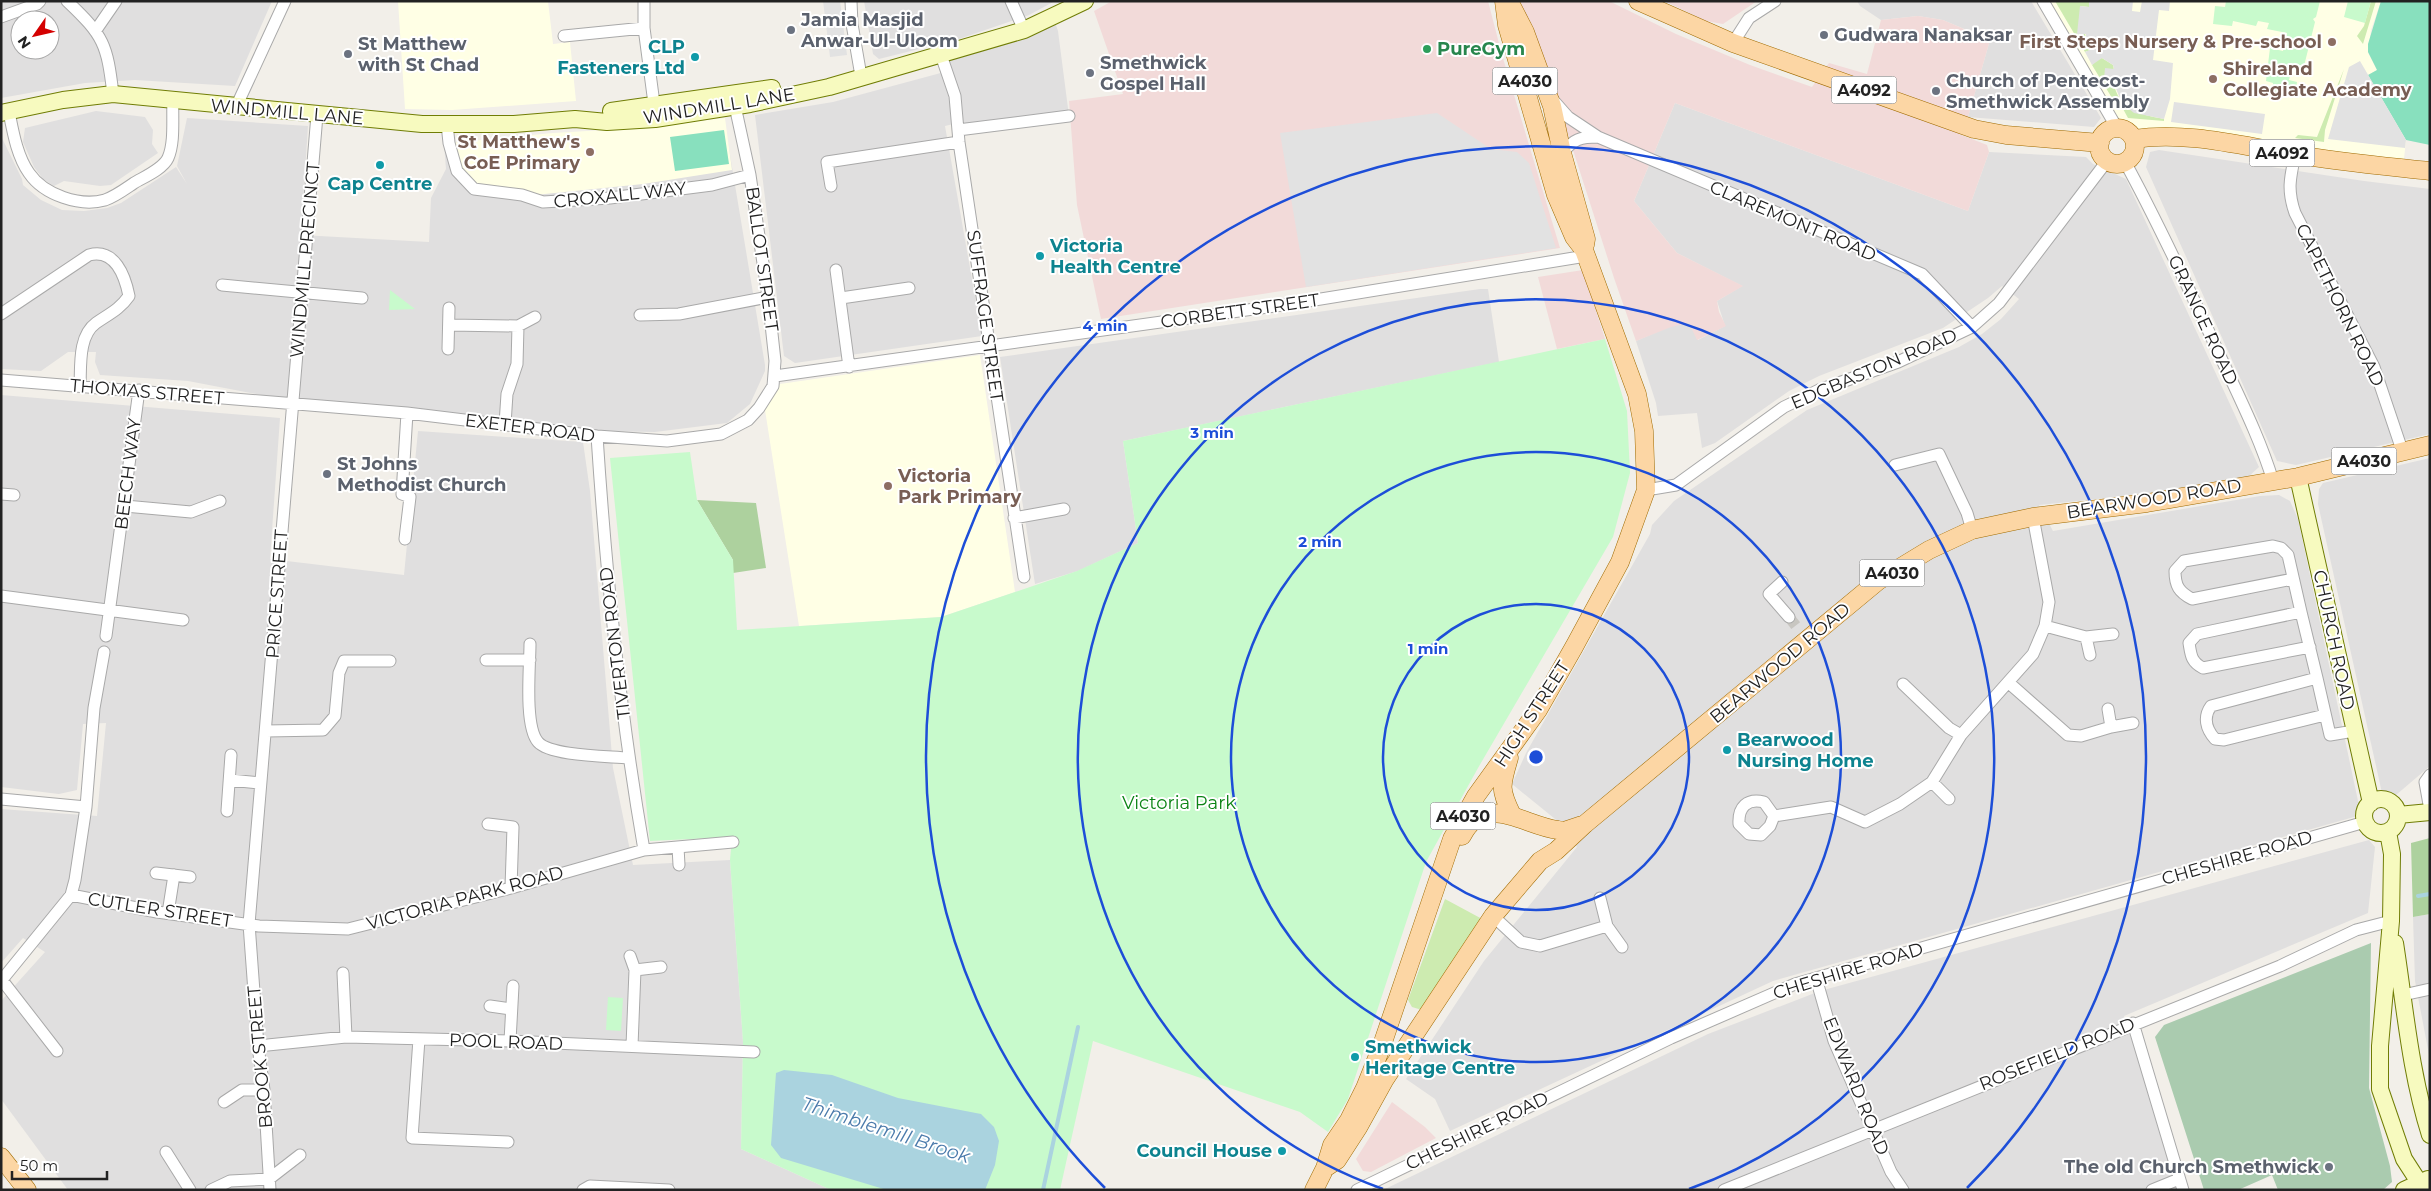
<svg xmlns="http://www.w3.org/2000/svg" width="2431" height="1191" font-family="Montserrat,sans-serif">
  <rect width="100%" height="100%" fill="#f2efe9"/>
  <!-- residential -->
  <path fill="#e0dfdf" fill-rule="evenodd" d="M1 1H272L235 86 135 80 85 83 1 98ZM20 20H50V50H20Z
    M864 1H1055L1029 15 959 39 879 59 873 54Z
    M1857 1H2031L2101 118 2094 127 1968 117 1990 40 1943 20 1918 16 1881 20 1860 6Z
    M1053 16 1058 31 1069 116 958 130 957 123 945 126 982 336 795 363 784 356 755 115 833 102 937 74 947 71 941 55Z
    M1675 103 1968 211 1989 152 2086 157 2093 164 2126 179 2259 467 2248 477 2146 494 2039 505 2053 531 2260 496 2279 495 2290 501 2298 519 2361 815 1773 981 1450 1131 1435 1099 1406 1079 1484 961 1577 847 1560 823 1512 784 1526 753 1650 534 1652 525 1674 501 1807 410 1959 347 1982 334 2001 319 2019 299 2002 286 1988 298 1943 328 1819 376 1789 391 1715 443 1702 448 1697 413 1658 416 1656 403 1636 341 1671 326 1690 322 1698 340 1725 326 1717 301 1742 286 1677 253 1634 201Z
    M96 111 145 117 153 130 152 144 158 153 111 185 100 186 64 181 54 186 43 179 34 167 23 142 25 128Z
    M187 118 308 126 301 235 429 242 431 198 446 169 444 143 540 138 696 123 725 125 765 365V371L750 404 727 423 655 432 593 431 298 402 188 381 100 375 95 362 96 352H68L41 371 1 369V136L22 179 23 185 41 200 62 210 84 211 107 208 121 203 176 167 187 184 177 166Z
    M2159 150 2364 181 2430 189V434L2296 465 2277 461 2146 167 2150 152Z
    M1480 289H1488L1499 362 1123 441 1138 543 1078 571 1035 584 1000 357Z
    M1 395 280 418 270 559 404 575 418 431 583 442 590 491 613 768 633 865 730 860 743 1042 741 1149 831 1190H68L1 1099V1001L45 952 23 938 1 963V809L97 816 106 723 83 724 77 790 59 794 1 787Z
    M2430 458V766L2396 795 2382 793 2318 504 2319 489 2323 483Z
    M2369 840 2375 847 2368 913 2124 1016 2179 1190H1383L1708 1034 1820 991Z
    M2430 914V1060L2415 981 2413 917Z"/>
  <!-- commercial -->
  <path fill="#f2dad9" d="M1112 1H1488L1502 55 1560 248 1101 319 1077 205 1069 101 1123 94 1094 11Z
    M1518 1H1609L1676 34 1750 65 1812 87 1829 63 1867 74 1881 20 1918 16 1943 20 1990 40 1968 117 1959 134 1987 145 1989 152 1968 211 1675 103 1634 201 1677 253 1743 286 1717 301 1719 312 1726 326 1697 340 1689 323 1671 327 1636 341 1614 278 1549 75Z
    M1664 1H1757L1723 24 1706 21Z
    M1583 270 1605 339 1557 349 1538 277Z
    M1392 1102 1425 1127 1436 1138 1371 1172 1363 1171 1356 1159Z"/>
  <!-- education -->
  <path fill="#ffffe5" d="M398 1H548L553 44 570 42 576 101 452 110 405 109Z
    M2043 1H2381L2371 30 2368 52 2377 70 2368 75 2406 140 2403 168 2131 135 2121 128Z
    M725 118 732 170 643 184 535 195 474 186 461 171 449 143 553 133 639 128Z
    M980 355 1015 592 941 617 799 626 765 410 780 384Z"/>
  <!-- grass -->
  <path fill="#cdebb0" d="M2055 1H2089V7L2080 6 2086 39 2116 43C2111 50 2094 48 2085 52Z
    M2371 1H2376L2363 44 2357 36 2364 26Z
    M2102 58 2113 65C2115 71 2112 76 2113 81 2119 111 2139 114 2164 119V121L2128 118 2116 96 2112 98 2092 65 2097 59Z
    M2344 69 2325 130 2324 142 2295 138 2298 135 2317 137Z
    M1445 899 1484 920 1422 1010 1412 1007 1408 1000Z"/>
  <!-- forest -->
  <path fill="#add19e" d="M697 500 756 503 766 568 733 573V560Z
    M2430 838V914L2413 917 2411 843Z"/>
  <!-- cemetery -->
  <path fill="#aacbaf" d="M2371 943 2369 1088 2390 1166 2392 1182 2383 1190H2278L2272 1175 2238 1190H2204L2155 1037 2164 1025Z"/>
  <!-- park -->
  <path fill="#c8facc" d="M2226 1H2320L2316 17 2313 19 2315 22 2304 66 2293 64 2289 80 2297 82 2295 93 2276 90 2275 96H2272L2273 83 2266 81 2270 48 2283 51 2287 33 2267 29 2269 23 2258 21 2256 26 2233 21 2232 26 2213 24 2215 6 2225 7Z
    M2348 1H2371L2365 23 2344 17Z
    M390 290 415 309 389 310Z
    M1605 339 1627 411 1630 473 1613 537 1478 768 1426 862 1348 1099 1328 1132 1300 1112 1093 1041 1060 1190H831L741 1149 743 1042 730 860 732 837 650 841 610 458 690 452 697 500 733 560 737 630 941 617 1077 571 1138 543 1123 441Z
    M608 997 623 998 621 1031 606 1030Z"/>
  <!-- pitch -->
  <path fill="#88e0be" d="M2381 1H2430V145L2406 140 2368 75 2377 70 2368 52V44Z
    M724 130 729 164 675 171 670 137Z"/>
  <!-- parking -->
  <path fill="#e2e2e2" d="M823 1H840L847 55 830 57Z
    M2089 1H2133L2132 11 2140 12 2142 1H2170L2169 11 2159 10 2153 60 2173 63 2170 99 2164 119 2134 113 2129 109 2119 96 2113 81 2104 79 2105 68 2114 69 2113 65 2102 58 2092 65 2085 52 2097 47 2109 48 2116 43 2086 39V34H2077L2080 6 2089 7Z
    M2360 61 2406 140 2405 148 2328 139 2349 67Z
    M2174 102 2265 114 2262 134 2171 122Z
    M1437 113 1491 149 1517 152 1529 163 1556 248 1306 287 1280 133Z"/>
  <!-- water -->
  <path fill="#aad3df" d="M784 1070 832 1075 898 1098 981 1114 994 1127 999 1141 995 1165 985 1190H887L781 1158 771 1145 776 1073Z"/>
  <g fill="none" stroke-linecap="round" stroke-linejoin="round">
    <!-- stream -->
    <path stroke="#aad3df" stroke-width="4" d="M2418 896 2430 894
      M1043 1190 1078 1027"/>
    <!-- street-tunnel -->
    <path stroke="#c8c6c1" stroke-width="11" stroke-dasharray="11 5.5" stroke-linecap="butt" d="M1789 617 1799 630"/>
    <!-- street casing -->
    <g stroke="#a9a9a9" stroke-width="13">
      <path id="street" d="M67 1C104 36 107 44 113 94
        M644 1V28L655 111
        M851 1 852 24 861 76
        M1011 1 1024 30
        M2043 1 2117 128
        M1 17 37 4 40 1
        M96 30 116 1
        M564 36 644 28
        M1733 43 1749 18 1775 1
        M941 55 955 96 959 142 1024 577
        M1553 100 1568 117 1598 137 1922 274 1972 327
        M236 107 285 1
        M9 112C13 132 17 156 29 173 44 195 80 207 105 200 116 196 125 189 134 183 144 177 163 169 168 158 175 142 172 118 173 101
        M447 124 449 143 457 171 474 189 522 195 543 202 610 198 712 185 750 175
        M958 130 1069 116
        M1562 153C1574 139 1580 137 1598 137
        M2295 155C2290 178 2287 190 2295 213L2374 367 2403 453
        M2125 162C2158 222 2187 285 2216 347 2236 391 2259 435 2273 481
        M831 186 827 162 959 142
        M836 270 849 367
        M222 285 362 298
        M841 298 909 288
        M1 314 89 255C115 248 125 276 129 296 120 309 109 314 96 323 78 336 81 366 80 386
        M640 315 679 314 768 297
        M449 325 518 326 535 317
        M448 349 449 308
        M775 376 1290 304 1586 256
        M1 380 407 413 597 436 667 441 721 434 748 420 759 408 773 386 775 361 768 297 750 175 735 106 738 100
        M505 424 507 394 517 364 518 326
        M597 436C606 574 620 713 644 850
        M1895 465 1939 454 1967 513 1972 530
        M1646 490 1676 485 1784 407 1819 390 1898 362 1972 327 1999 303 2107 161
        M1 494 14 495
        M125 506 191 512 220 501
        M1014 518 1064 509
        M405 539 410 497 402 494 407 413
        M2293 579 2192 599C2179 592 2175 586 2175 571L2184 561 2273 546 2281 548 2288 555 2301 612
        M1782 582 1769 594 1789 617
        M1 596 183 620
        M2045 626 2086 637 2113 634
        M106 636 139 390
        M2086 637 2090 655
        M530 644C530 666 524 726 538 742 550 756 608 756 628 758
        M2310 647 2203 668C2191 662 2191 655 2189 643L2197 634 2301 612 2317 678
        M486 660H530
        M2009 683 2068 735 2081 736 2111 727 2108 709
        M1903 684 1949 728 1961 735
        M2325 715 2224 740 2215 739C2206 729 2203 717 2211 706L2317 678 2330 735 2354 731
        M2111 727 2133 723
        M266 731 323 730 335 716 339 673 344 661H390
        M2430 775 2425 782 2430 810
        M230 780 260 783
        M1932 782 1949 799
        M1 799 86 807 75 880 71 895 1 981
        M86 807 94 708 104 652
        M227 811 231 755
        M1774 816 1764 802C1747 798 1738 807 1739 824L1749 834 1761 835 1770 826 1774 816 1831 807 1865 822 1900 804 1932 782 1961 735 2033 654 2045 626 2049 602 2033 517
        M488 824 513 827 511 888
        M678 847 679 865
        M156 873 190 877
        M71 895 157 912 259 926 348 929 511 888 644 850 733 842
        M1600 898 1607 926 1622 947
        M168 913 174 875
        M1493 916 1521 942 1540 946 1607 926
        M630 956 635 970 632 1046
        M635 970 661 967
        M343 973 346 1037
        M1816 978 1834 1041 1891 1172 1903 1190
        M2 980 57 1051
        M2403 995 2430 989
        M490 1006 511 1009
        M2133 1023 2183 1190
        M419 1039 412 1138 508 1142
        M510 1041 513 986
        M258 1046 346 1037 510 1041 754 1052
        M224 1102 242 1090H264
        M166 1152 190 1190
        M211 1190 230 1181 269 1179 300 1155
        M270 1190 264 1090 258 1046 249 924 317 115
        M583 1190 590 1186 669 1190
        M1357 1190 1671 1038 1795 984 2365 822
        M1724 1190 2280 966 2356 930 2391 921
        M2152 1190 2179 1179"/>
    </g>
    <!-- secondary casing -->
    <g stroke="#707d05" stroke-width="18">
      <path id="secondary" d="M611 111 772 88
        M1 113 63 100 113 94 422 124H514L575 119 607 122 655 119 750 104 829 87 1024 30 1085 1
        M2298 477 2371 803
        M2364 816a17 17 0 1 1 34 0a17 17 0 1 1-34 0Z
        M2398 815 2430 812
        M2388 832 2392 854 2391 921 2380 1046V1089L2404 1159 2424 1190
        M2395 943C2405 1007 2410 1072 2430 1135
        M2404 1190 2428 1179"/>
    </g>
    <!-- primary casing -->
    <g stroke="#a06b00" stroke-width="19">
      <path id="primary" d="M1509 1 1525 32 1552 106 1562 153 1586 239 1585 245
        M1638 1 1733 43 1974 129 2006 135 2100 143
        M2099 146a18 18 0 1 1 36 0a18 18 0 1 1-36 0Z
        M2134 139C2187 131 2241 146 2293 154 2338 162 2384 166 2430 171
        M1509 758C1501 785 1499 789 1512 815
        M1462 836C1485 791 1524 826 1558 830L1564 831 1582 825
        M1 1157 27 1190
        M1325 1168 1337 1160 1359 1126 1385 1079 1493 916 1540 861 1556 851 1585 824 1878 581 1929 550 1972 530 2033 517 2147 503 2298 477 2430 445
        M1314 1190 1325 1168 1332 1145 1349 1120 1365 1088 1381 1048 1452 839 1476 796 1538 710 1574 647 1620 562 1646 490 1644 431 1637 394 1584 250 1574 237 1556 195 1507 25 1504 1"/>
    </g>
    <!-- street -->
    <use href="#street" stroke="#fff" stroke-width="11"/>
    <!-- secondary -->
    <use href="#secondary" stroke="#f7fabf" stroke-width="16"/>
    <!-- primary -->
    <use href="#primary" stroke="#fcd6a4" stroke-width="18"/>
  </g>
  <!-- distance rings -->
  <g fill="none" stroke="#1d4ed8" stroke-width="2.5">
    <circle cx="1536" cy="757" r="153"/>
    <circle cx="1536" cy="757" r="305"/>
    <path d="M1383 1189A458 458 0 1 1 1689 1189"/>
    <path d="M1105 1188A610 610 0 1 1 1967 1188"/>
  </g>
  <!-- markers -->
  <g fill="#6b7280" stroke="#fff" stroke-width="2">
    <circle cx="791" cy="30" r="5"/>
    <circle cx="1824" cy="35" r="5"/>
    <circle cx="348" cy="54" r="5"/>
    <circle cx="1090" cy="73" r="5"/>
    <circle cx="1936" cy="91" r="5"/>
    <circle cx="327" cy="474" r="5"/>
    <circle cx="2329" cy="1167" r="5"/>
  </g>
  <g fill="#8d6e63" stroke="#fff" stroke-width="2">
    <circle cx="2332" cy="42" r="5"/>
    <circle cx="2213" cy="79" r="5"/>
    <circle cx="590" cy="152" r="5"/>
    <circle cx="888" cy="486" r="5"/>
  </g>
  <circle fill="#2e9e5b" stroke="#fff" stroke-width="2" cx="1427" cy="49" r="5"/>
  <g fill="#0f9aa8" stroke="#fff" stroke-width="2">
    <circle cx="695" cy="57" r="5"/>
    <circle cx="380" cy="165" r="5"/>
    <circle cx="1040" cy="256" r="5"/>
    <circle cx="1727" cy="750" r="5"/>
    <circle cx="1355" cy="1057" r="5"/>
    <circle cx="1282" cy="1151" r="5"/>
  </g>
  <g text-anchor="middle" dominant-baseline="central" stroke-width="4" stroke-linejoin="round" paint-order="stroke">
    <!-- shield labels -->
    <g fill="#fff" stroke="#646464" stroke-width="1">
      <rect x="1492.5" y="67.5" width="65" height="27" rx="4"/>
      <rect x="1831.5" y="76.5" width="65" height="27" rx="4"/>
      <rect x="2249.5" y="139.5" width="65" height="27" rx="4"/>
      <rect x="2331.5" y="447.5" width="65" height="27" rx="4"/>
      <rect x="1859.5" y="559.5" width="65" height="27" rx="4"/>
      <rect x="1430.5" y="802.5" width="65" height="27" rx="4"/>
    </g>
    <g font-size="16" font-weight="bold" fill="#222">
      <text x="1525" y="81">A4030</text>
      <text x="1864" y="90">A4092</text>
      <text x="2282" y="153">A4092</text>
      <text x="2364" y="461">A4030</text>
      <text x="1892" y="573">A4030</text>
      <text x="1463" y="816">A4030</text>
    </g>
    <!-- worship labels -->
    <g font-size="18" font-weight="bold" fill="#5b616d" stroke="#fff" text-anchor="start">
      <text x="801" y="20">Jamia Masjid<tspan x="801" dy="21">Anwar-Ul-Uloom</tspan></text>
      <text x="1834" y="35">Gudwara Nanaksar</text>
      <text x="358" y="44">St Matthew<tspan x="358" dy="21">with St Chad</tspan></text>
      <text x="1100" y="63">Smethwick<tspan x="1100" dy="21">Gospel Hall</tspan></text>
      <text x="1946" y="81">Church of Pentecost-<tspan x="1946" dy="21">Smethwick Assembly</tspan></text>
      <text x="337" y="464">St Johns<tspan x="337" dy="21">Methodist Church</tspan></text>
      <text x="2319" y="1167" text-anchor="end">The old Church Smethwick</text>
    </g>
    <!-- education labels -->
    <g font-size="18" font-weight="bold" fill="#785e54" stroke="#fff" text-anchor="end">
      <text x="2322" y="42">First Steps Nursery &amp; Pre-school</text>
      <text x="2223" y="69" text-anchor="start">Shireland<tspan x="2223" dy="21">Collegiate Academy</tspan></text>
      <text x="580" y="142">St Matthew's<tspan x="580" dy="21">CoE Primary</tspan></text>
      <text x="898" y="476" text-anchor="start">Victoria<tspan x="898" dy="21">Park Primary</tspan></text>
    </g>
    <!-- culture labels -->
    <g font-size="18" font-weight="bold" fill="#0d838f" stroke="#fff" text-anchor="start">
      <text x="685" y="47" text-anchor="end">CLP<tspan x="685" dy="21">Fasteners Ltd</tspan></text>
      <text x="380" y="184" text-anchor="middle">Cap Centre</text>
      <text x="1050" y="246">Victoria<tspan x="1050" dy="21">Health Centre</tspan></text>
      <text x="1737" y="740">Bearwood<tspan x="1737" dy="21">Nursing Home</tspan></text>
      <text x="1365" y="1047">Smethwick<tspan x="1365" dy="21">Heritage Centre</tspan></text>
      <text x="1272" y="1151" text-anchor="end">Council House</text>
    </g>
    <!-- leisure labels -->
    <g font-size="18" font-weight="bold" fill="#27864d" stroke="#fff" text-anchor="start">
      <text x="1437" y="49">PureGym</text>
    </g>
    <!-- street labels -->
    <g font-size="18" fill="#222" stroke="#fff">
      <text transform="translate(719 106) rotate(-9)">WINDMILL LANE</text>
      <text transform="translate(287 112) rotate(5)">WINDMILL LANE</text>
      <text transform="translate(620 195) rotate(-6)">CROXALL WAY</text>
      <text transform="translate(1793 221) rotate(23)">CLAREMONT ROAD</text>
      <text transform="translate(762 259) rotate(82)">BALLOT STREET</text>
      <text transform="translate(305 260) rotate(-85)">WINDMILL PRECINCT</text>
      <text transform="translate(2340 305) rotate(64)">CAPETHORN ROAD</text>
      <text transform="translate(1240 311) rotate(-8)">CORBETT STREET</text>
      <text transform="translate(985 316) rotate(82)">SUFFRAGE STREET</text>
      <text transform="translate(2203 320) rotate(65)">GRANGE ROAD</text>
      <text transform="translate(1874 369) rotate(-23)">EDGBASTON ROAD</text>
      <text transform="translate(147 392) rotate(5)">THOMAS STREET</text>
      <text transform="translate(530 428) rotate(7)">EXETER ROAD</text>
      <text transform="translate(128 474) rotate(-83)">BEECH WAY</text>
      <text transform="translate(2154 499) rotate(-9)">BEARWOOD ROAD</text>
      <text transform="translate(277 594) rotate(-86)">PRICE STREET</text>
      <text transform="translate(2334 640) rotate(78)">CHURCH ROAD</text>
      <text transform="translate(615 643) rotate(-97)">TIVERTON ROAD</text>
      <text transform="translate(1780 663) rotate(-40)">BEARWOOD ROAD</text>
      <text transform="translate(1532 714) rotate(-57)">HIGH STREET</text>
      <text transform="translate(2237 858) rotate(-16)">CHESHIRE ROAD</text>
      <text transform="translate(465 898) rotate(-15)">VICTORIA PARK ROAD</text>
      <text transform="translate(160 910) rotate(9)">CUTLER STREET</text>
      <text transform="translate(1848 971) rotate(-17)">CHESHIRE ROAD</text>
      <text transform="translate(506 1042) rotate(2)">POOL ROAD</text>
      <text transform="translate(2057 1054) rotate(-22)">ROSEFIELD ROAD</text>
      <text transform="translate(260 1057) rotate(-95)">BROOK STREET</text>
      <text transform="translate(1856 1086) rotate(68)">EDWARD ROAD</text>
      <text transform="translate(1477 1131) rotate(-26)">CHESHIRE ROAD</text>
    </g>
    <!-- park labels -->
    <g font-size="18" fill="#0c8416" stroke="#fff">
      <text x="1179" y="803">Victoria Park</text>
    </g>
    <!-- water labels -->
    <g font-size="19" font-style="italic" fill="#4a7aab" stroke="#fff">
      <text transform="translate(886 1130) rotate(18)">Thimblemill Brook</text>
    </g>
  </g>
  <circle cx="1536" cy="757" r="8" fill="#1d4ed8" stroke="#fff" stroke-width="2.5"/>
  <g font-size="15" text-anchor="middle" font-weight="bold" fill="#1d4ed8" stroke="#fff" stroke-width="4" stroke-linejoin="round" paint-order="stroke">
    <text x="1105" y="331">4 min</text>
    <text x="1212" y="438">3 min</text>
    <text x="1320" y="547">2 min</text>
    <text x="1428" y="654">1 min</text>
  </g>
  <!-- border -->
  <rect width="2431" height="1191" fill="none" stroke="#222222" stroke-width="5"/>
  <!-- north arrow -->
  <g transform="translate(35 35) rotate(236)"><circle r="24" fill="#ffffff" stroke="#a7a7a7"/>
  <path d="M0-4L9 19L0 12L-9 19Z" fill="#d40000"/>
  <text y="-8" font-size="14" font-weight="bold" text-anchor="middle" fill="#222222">N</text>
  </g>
  <!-- scale -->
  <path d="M12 1171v8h95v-8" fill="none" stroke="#222222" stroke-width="2.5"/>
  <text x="20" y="1171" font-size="15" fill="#222222" stroke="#ffffff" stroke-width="4" paint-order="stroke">50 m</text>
</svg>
